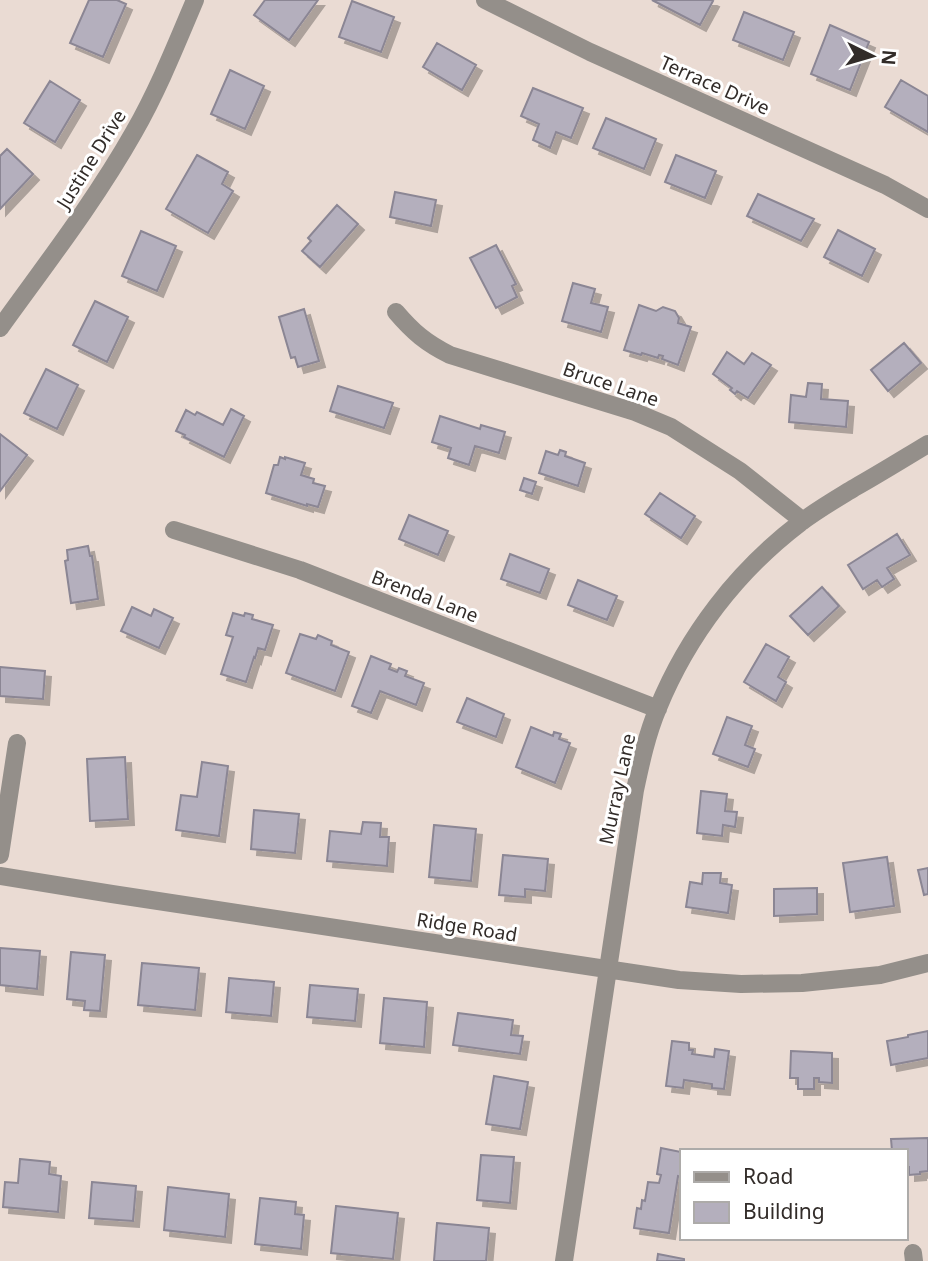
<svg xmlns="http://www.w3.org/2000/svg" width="928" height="1261" font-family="'Noto Sans',sans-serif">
  <defs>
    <filter id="shadow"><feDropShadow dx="6" dy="6" stdDeviation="0" flood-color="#0004"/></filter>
  </defs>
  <rect width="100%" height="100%" fill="#eadbd3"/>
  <!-- building -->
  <path fill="#b4afbd" stroke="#8b8694" stroke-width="2" filter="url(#shadow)" d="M89 0H117L126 4 103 57 70 43Z
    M265 0H318L289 40 254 15Z
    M652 0H711L713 1 700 25Z
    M352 1 394 17 381 52 339 37Z
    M744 12 794 32 783 60 733 40Z
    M830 25 869 42 850 90 811 74Z
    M437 43 476 65 462 90 423 67Z
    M230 70 264 86 245 129 211 114Z
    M901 80 928 96V132L885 107Z
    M50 81 80 100 55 142 24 123Z
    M533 88 583 108 571 138 556 132 550 148 533 140 539 124 521 116Z
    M606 118 656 139 644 169 593 148Z
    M7 149 33 174 0 209V156Z
    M197 155 228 172 222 184 233 191 208 233 166 209Z
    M676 155 716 171 705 198 665 182Z
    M395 192 436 200 431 226 390 217Z
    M758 194 814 219 801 241 747 216Z
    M337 205 358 224 320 267 302 251 311 241 308 238Z
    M838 230 875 249 862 276 824 257Z
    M141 231 176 246 157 291 122 276Z
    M496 245 516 284 512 286 517 297 496 308 470 258Z
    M573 283 595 289 591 303 608 307 601 332 562 321Z
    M95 301 128 317 107 362 73 345Z
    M639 305 656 311 663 307 675 311 679 318 678 323 691 327 678 365 662 359 663 356 659 355 658 358 642 353 641 355 624 350Z
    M304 309 319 361 298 367 295 357 291 358 279 317Z
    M904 343 921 363 888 391 871 370Z
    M727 352 744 364 752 353 771 365 748 398 737 391 735 394 730 390 732 388 713 374Z
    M46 369 78 385 57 429 24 413Z
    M808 383 822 384 821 399 848 401 846 427 789 422 791 395 806 397Z
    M338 386 393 403 384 428 330 411Z
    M231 409 244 416 224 457 184 437 185 435 176 431 186 410 195 415 197 412 223 425Z
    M440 416 480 429 481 425 505 432 499 453 475 446 469 465 448 458 451 448 432 442Z
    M0 434 27 455 0 491Z
    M560 450 566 452 565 456 585 463 578 486 539 473 546 451 558 455Z
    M280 457 285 459V457L305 463 301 475 314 479 313 483 325 486 318 507 307 504V506L266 493 274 465H278Z
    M524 478 536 482 532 494 520 490Z
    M660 493 695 516 681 538 645 514Z
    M409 515 448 531 438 555 399 539Z
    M897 534 910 555 887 568 894 579 882 587 877 580 863 589 848 565Z
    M88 546 90 556H92L98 599 71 603 65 561 68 560 67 550Z
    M510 554 549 569 540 593 501 579Z
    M578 580 617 596 607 620 568 605Z
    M822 587 839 606 808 635 790 616Z
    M132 607 151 616 154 609 173 618 159 648 121 631Z
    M233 613 244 616 245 613 253 615 252 619 273 625 265 650 258 648 255 658 254 657 246 682 221 674 233 637 226 635Z
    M300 634 316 639 318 635 332 641 331 645 349 652 335 691 286 673Z
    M766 644 789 657 778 677 786 682 776 701 744 682Z
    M371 656 391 664 389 669 397 672 399 668 407 671 405 676 424 683 416 705 380 691 371 713 352 706Z
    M0 667 45 671 43 699 0 696Z
    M467 698 504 714 496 737 457 722Z
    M727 717 752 726 745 745 755 749 748 767 713 754Z
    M531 727 553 736 554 732 561 734 559 739 570 743 555 783 516 767Z
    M125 757 128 819 90 821 87 759Z
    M202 762 228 766 219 836 176 830 181 795 197 797Z
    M701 791 727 794 725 811 737 812 735 827 723 825 722 836 697 833Z
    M254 810 299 814 295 853 251 849Z
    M363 822 381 823 380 837H389L387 866 327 861 330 831 361 834Z
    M434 825 476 829 471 881 429 877Z
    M503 855 548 859 545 891 525 889V897L499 895Z
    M887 857 894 906 850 912 843 863Z
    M928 868V894L924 895 918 870Z
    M703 873H721L720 883 732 885 728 913 686 907 690 882 702 884Z
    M817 888V914L774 916V889Z
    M0 948 40 951 37 989 0 985Z
    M71 952 105 955 100 1011 84 1010 85 1001 67 999Z
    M142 963 199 968 195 1010 138 1005Z
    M229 978 274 982 271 1016 226 1012Z
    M310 985 358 989 355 1021 307 1017Z
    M384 998 427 1002 424 1047 380 1043Z
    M458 1013 513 1020 511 1035 523 1036 520 1054 453 1045Z
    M928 1031V1058L891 1065 887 1041 908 1037V1035Z
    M672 1041 689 1043V1050H693L692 1054 714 1057 715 1049 729 1051 724 1089 712 1088V1084L684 1080 683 1088 666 1086Z
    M791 1051 832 1053V1083L819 1082V1078H814V1089H798V1078H790Z
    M494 1076 528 1082 520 1129 486 1124Z
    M928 1138V1171L920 1172V1174L909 1175V1167H905V1151H892L891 1139Z
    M661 1148 681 1152V1177L678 1176 669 1233 634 1228 637 1208 641 1209 642 1200 645 1201 648 1182 659 1183 661 1175 657 1174Z
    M481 1155 514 1157 510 1203 477 1200Z
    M20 1159 50 1162 49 1174 61 1176 58 1212 3 1207 5 1182 18 1183Z
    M92 1182 136 1186 133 1221 89 1218Z
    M168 1187 229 1194 225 1237 164 1230Z
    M260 1198 296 1202 295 1214 304 1215 301 1249 255 1244Z
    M336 1206 398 1213 393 1259 331 1253Z
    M437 1223 489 1228 486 1261H434Z
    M658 1254 684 1259V1261H657Z"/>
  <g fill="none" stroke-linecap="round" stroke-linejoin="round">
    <!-- minor -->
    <path stroke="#948f8a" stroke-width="18" d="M485 0 590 52 885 185 928 209
      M396 312C413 332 426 343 450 355L635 412 671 427 740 471 803 521
      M0 328C46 264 95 201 134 132 158 90 176 45 195 0
      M174 530 300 570 658 709
      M0 855 17 743
      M0 876 112 894 679 980 741 984 802 983 880 975 928 963
      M913 1253 914 1261
      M564 1261 635 790C641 762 647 734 658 708 688 635 737 571 800 523 817 510 836 499 854 488 879 474 903 459 928 444"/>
  </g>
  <g text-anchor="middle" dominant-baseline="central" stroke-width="6" stroke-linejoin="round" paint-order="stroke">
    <!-- street labels -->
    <g font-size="19" fill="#322c29" stroke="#fff">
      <text transform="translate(715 85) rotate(24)">Terrace Drive</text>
      <text transform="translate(91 159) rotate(-58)">Justine Drive</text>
      <text transform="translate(611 384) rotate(19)">Bruce Lane</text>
      <text transform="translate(425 596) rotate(21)">Brenda Lane</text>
      <text transform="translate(617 789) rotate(-78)">Murray Lane</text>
      <text transform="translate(467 927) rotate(9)">Ridge Road</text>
    </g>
  </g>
  <!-- legend -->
  <rect x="680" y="1149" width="228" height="91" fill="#ffffff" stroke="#adaba9" stroke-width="2"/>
  <rect x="694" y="1172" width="35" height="10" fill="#948f8a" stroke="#adaba9" stroke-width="2"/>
  <text x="743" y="1184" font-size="21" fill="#322c29">Road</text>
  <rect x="694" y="1202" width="35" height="21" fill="#b4afbd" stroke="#adaba9" stroke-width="2"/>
  <text x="743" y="1219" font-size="21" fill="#322c29">Building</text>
  <!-- north arrow -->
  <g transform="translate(872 56) rotate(95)" stroke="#ffffff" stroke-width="5" paint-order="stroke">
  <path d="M0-5L12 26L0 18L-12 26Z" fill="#322c29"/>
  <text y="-10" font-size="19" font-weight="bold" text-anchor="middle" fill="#322c29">N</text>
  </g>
</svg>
